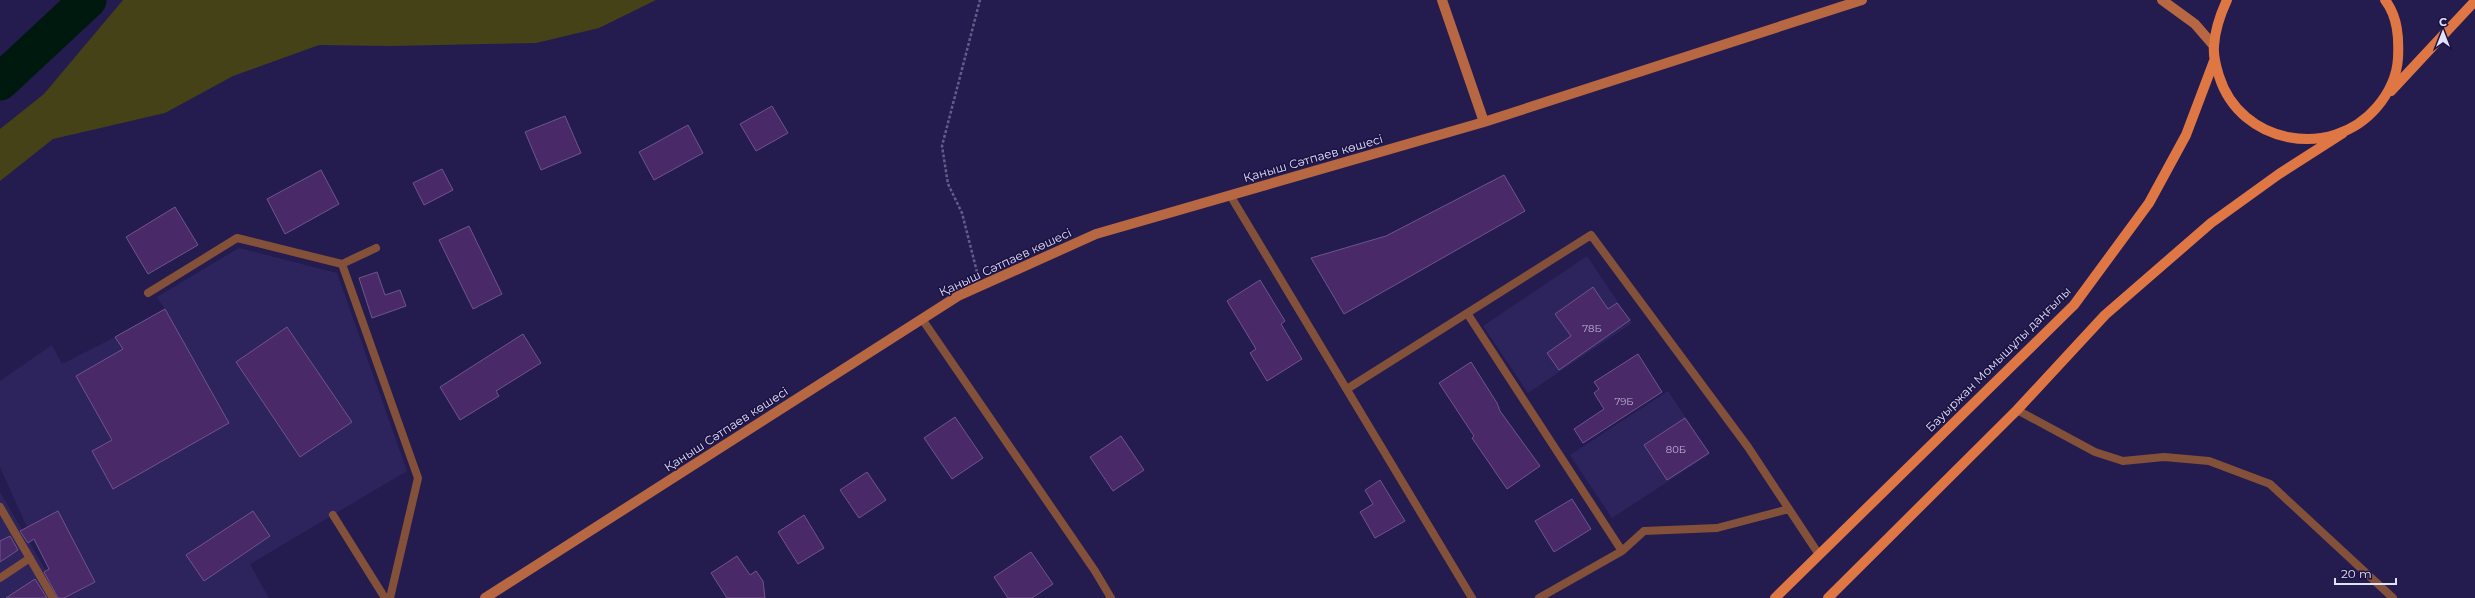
<svg xmlns="http://www.w3.org/2000/svg" width="2475" height="598" font-family="Montserrat,sans-serif">
<style>
.built{fill:#2d245d}
.green{fill:#454217}
.lines{fill:none;stroke-linecap:round;stroke-linejoin:round}
.river{stroke:#00190e;stroke-width:37}
.building{fill:#4a2969;stroke:#6e558b}
.path{stroke:#625d88;stroke-width:2.5;stroke-dasharray:3 2;stroke-linecap:butt}
.lane{stroke:#835139;stroke-width:8}
.secondary{stroke:#b76741;stroke-width:10}
.primary{stroke:#df7745;stroke-width:10}
.labels{text-anchor:middle;dominant-baseline:central;stroke-width:3;stroke-linejoin:round;paint-order:stroke}
.number-label{font-size:10px;fill:#bab3d6}
.street-label{font-size:12px;fill:#e0e1fb;stroke:#1b1243}
</style>
<rect width="100%" height="100%" fill="#241c4f"/>
<!-- built -->
<path class="built" d="M239 248 337 273 407 471 250 564 269 598H64L27 527 0 467V381L52 345 62 364 115 337 165 309 157 297Z
M1587 256 1632 323 1528 393 1483 326Z
M1668 391 1710 454 1612 518 1570 455Z
M0 492 62 598H0Z"/>
<!-- green -->
<path class="green" d="M123 0H656L599 28 536 43 390 46 319 45 233 76 165 113 53 139 0 181V129L44 94Z"/>
<g class="lines">
<!-- river -->
<path class="river" d="M0 82 88 0"/>
</g>
<!-- building -->
<path class="building" d="M772 106 788 133 756 151 740 124Z
M565 116 581 153 541 170 525 132Z
M688 125 703 153 654 180 639 152Z
M442 169 453 190 424 205 413 183Z
M321 170 339 204 285 234 267 199Z
M1504 175 1525 211 1344 314 1311 258 1386 236Z
M175 207 198 245 148 274 126 237Z
M469 226 502 294 473 309 439 240Z
M377 272 385 295 400 290 406 306 372 318 359 278Z
M1260 280 1285 321 1281 324 1302 359 1267 381 1250 353 1256 349 1227 301Z
M1593 287 1608 309 1617 303 1630 320 1559 370 1547 353 1571 336 1555 314Z
M165 309 229 423 113 489 92 451 112 440 76 376 123 349 115 337Z
M287 327 352 422 300 457 236 362Z
M523 334 541 363 496 391 499 396 460 420 440 387Z
M1638 354 1662 392 1583 443 1574 429 1604 409 1594 393 1599 389 1594 382Z
M1471 362 1497 403 1500 411 1540 466 1507 489 1472 438 1474 436 1439 383Z
M955 417 983 458 952 479 924 438Z
M1685 418 1709 453 1667 480 1644 445Z
M1121 436 1144 470 1113 491 1090 457Z
M867 472 886 500 859 518 840 490Z
M1380 480 1405 521 1375 538 1360 512 1373 504 1365 490Z
M1572 499 1591 529 1554 552 1535 521Z
M58 511 95 582 64 598H58L44 572 49 569 34 539 28 543 20 531Z
M253 511 270 536 204 581 186 555Z
M804 515 824 548 798 564 778 532Z
M10 536 18 550 0 562V541Z
M1031 552 1053 584 1032 598H1008L994 577Z
M737 556 750 575 756 571 763 581 765 598H727L711 573Z
M35 579 47 598H6Z"/>
<g class="lines">
<!-- path -->
<path class="path" d="M977 272 962 213 948 184 942 146 980 0"/>
<!-- lane -->
<path class="lane" d="M1230 195 1472 598
M342 264 376 248
M148 293 237 238 342 264 418 478 390 598
M1467 313 1622 551
M922 319 1095 571 1111 598
M1347 389 1591 235 1748 447 1818 553
M2017 410 2095 452 2123 461 2164 457 2209 461 2270 484 2393 598
M0 507 53 598
M333 515 385 598
M0 578 30 558
M1539 598 1622 551 1644 531 1717 528 1789 509"/>
<!-- secondary -->
<path class="secondary" d="M1442 0 1484 122 1862 0
M2162 0 2195 24 2214 46
M485 598 958 296 1096 234 1484 122"/>
<!-- primary -->
<path class="primary" d="M2227 0C2220 15 2215 29 2214 46 2213 57 2216 66 2219 76 2240 144 2331 161 2377 107 2388 94 2397 76 2398 58 2399 38 2398 17 2385 0
M2391 91 2475 1
M1775 598 2074 305 2149 203 2186 135 2214 61
M1828 598 2017 410 2105 315 2211 223 2279 174 2343 133"/>
</g>
<g class="labels">
<!-- number labels -->
<g class="number-label">
<text x="1592" y="328">78Б</text>
<text x="1624" y="401">79Б</text>
<text x="1676" y="449">80Б</text>
</g>
<!-- street labels -->
<g class="street-label">
<text transform="translate(1313 158) rotate(-16)">Қаныш Сәтпаев көшесі</text>
<text transform="translate(1005 262) rotate(-25)">Қаныш Сәтпаев көшесі</text>
<text transform="translate(1998 359) rotate(-45)">Бауыржан Момышұлы даңғылы</text>
<text transform="translate(726 429) rotate(-33)">Қаныш Сәтпаев көшесі</text>
</g>
</g>
<!-- north arrow -->
<g transform="translate(2443 32)" stroke="#1b1243" stroke-width="3" paint-order="stroke">
<path d="M0-3L7 15L0 10L-7 15Z" fill="#e0e1fb"/>
<text y="-6" font-size="11" font-weight="bold" text-anchor="middle" fill="#e0e1fb">С</text>
</g>
<!-- scale -->
<path d="M2335 578v6h61v-6" fill="none" stroke="#e0e1fb" stroke-width="2"/>
<text x="2341" y="578" font-size="12" fill="#e0e1fb" stroke="#1b1243" stroke-width="3" paint-order="stroke">20 m</text>
</svg>
